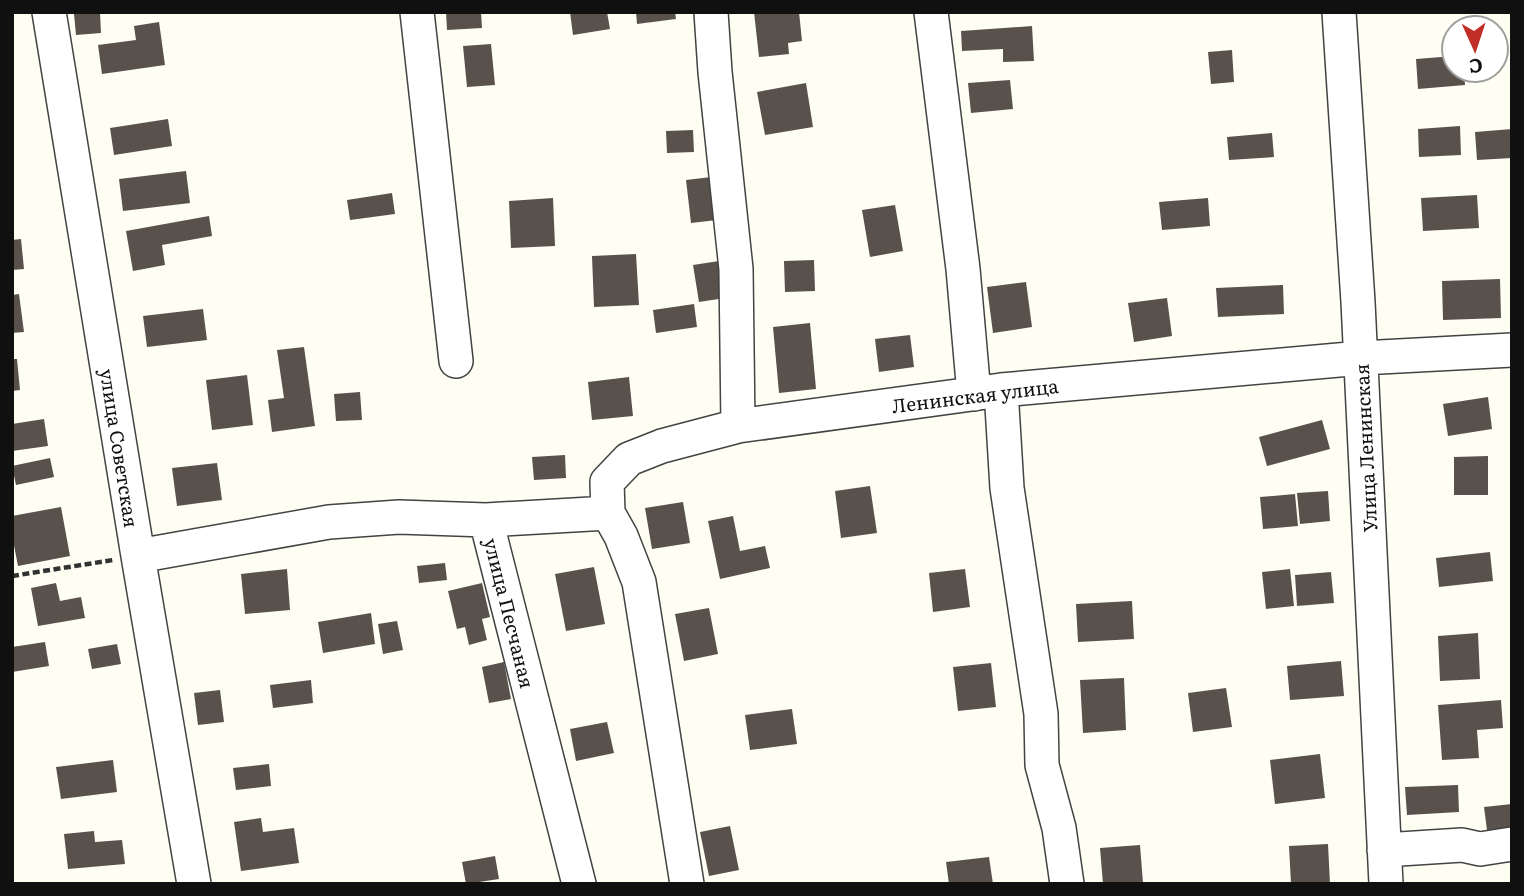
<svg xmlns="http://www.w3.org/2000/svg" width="1524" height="896" font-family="Literata,serif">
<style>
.building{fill:#59524c}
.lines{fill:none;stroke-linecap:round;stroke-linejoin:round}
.minor-casing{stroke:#434343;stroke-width:36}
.path{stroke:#323232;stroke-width:4.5;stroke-dasharray:7 3.5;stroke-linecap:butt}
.minor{stroke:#fff;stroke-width:33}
.labels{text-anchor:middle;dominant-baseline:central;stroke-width:7;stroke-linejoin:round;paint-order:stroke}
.street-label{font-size:19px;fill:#101010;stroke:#fff}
</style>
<rect width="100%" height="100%" fill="#fffef3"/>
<!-- building -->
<path class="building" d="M100 12 101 33 76 35 74 14Z
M446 12H481L482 28 447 30Z
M570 12H607L610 29 573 35Z
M636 12H675L676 19 637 24Z
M754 12H799L802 41 788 43 789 54 759 57Z
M159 22 165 65 102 74 98 45 136 40 134 26Z
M1032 26 1034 61 1003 62V49L962 51 961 31Z
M491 44 495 85 467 87 463 46Z
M1232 50 1234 82 1211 84 1208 52Z
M1454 56V70H1464L1465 85 1418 89 1416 59Z
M1010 80 1013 109 971 113 968 83Z
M806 83 813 127 765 135 757 92Z
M168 119 172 146 114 155 110 128Z
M1460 126 1461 155 1419 157 1418 129Z
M1512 129V158L1477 160 1475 132Z
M693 130 694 152 667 153 666 131Z
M1272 133 1274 157 1229 160 1227 137Z
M186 171 190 203 123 211 119 179Z
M711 177 717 220 691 223 686 180Z
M392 193 395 214 350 220 347 200Z
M1477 195 1479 228 1423 231 1421 198Z
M553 198 555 246 511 248 509 201Z
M1208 198 1210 226 1162 230 1159 202Z
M895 205 903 251 870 257 862 210Z
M209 216 212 236 162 245 165 265 133 271 126 231Z
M21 239 24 269 12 270V240Z
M636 254 639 305 594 307 592 256Z
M814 260 815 291 785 292 784 261Z
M719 261 725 298 699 302 693 265Z
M1500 279 1501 318 1443 320 1442 281Z
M1026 282 1032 327 993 333 987 287Z
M1283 285 1284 314 1218 317 1216 288Z
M19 294 24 332 12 333V295Z
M1167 298 1172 336 1134 342 1128 303Z
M694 304 697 327 656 333 653 310Z
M203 309 207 340 147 347 143 316Z
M810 323 816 389 779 393 773 327Z
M910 335 914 367 879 372 875 339Z
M304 347 315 426 272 432 268 400 284 398 277 350Z
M12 359H17L20 390 12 391Z
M247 375 253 425 212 430 206 380Z
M629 377 633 416 592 420 588 382Z
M360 392 362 420 336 421 334 394Z
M1488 397 1492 429 1448 436 1443 404Z
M44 419 48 446 12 451V424Z
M1322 420 1330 449 1267 466 1259 437Z
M565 455 566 478 534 480 532 457Z
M1488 456V495H1454V457Z
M50 458 54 477 16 485 12 466Z
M217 463 222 500 177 506 172 468Z
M870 486 877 533 841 538 835 491Z
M1328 491 1330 521 1300 524 1297 493Z
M1295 494 1298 526 1263 529 1260 497Z
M683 502 690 543 652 549 645 508Z
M61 507 70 556 18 566 12 535V516Z
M733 516 740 551 765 546 770 568 720 579 708 521Z
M1490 552 1493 581 1439 587 1436 558Z
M445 563 447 580 419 583 417 566Z
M594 567 605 624 566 631 555 574Z
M287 569 290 610 245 614 241 574Z
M965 569 970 607 933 612 929 573Z
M1290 569 1294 606 1266 609 1262 572Z
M1331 572 1334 603 1297 606 1295 575Z
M56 583 60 601 81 597 85 618 38 626 31 588Z
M482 583 490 617 482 619 487 640 469 645 465 627 457 629 448 591Z
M1132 601 1134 639 1078 642 1076 604Z
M709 608 718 654 684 661 675 614Z
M371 613 375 644 323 653 318 622Z
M397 621 403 650 383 654 378 624Z
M1478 633 1480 679 1440 681 1438 636Z
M45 642 49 666 12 672V647Z
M117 644 121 664 92 669 88 649Z
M1341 661 1344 696 1290 700 1287 666Z
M504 662 511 699 489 703 482 667Z
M991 663 996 707 958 711 953 667Z
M1124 678 1126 730 1083 733 1080 680Z
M311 680 313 703 273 708 270 685Z
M1226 688 1232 727 1193 732 1188 693Z
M220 690 224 722 198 725 194 693Z
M1501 700 1503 728 1477 730 1479 758 1442 760 1438 705Z
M792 709 797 744 750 750 745 715Z
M607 722 614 753 576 761 570 729Z
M1320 754 1325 798 1275 804 1270 760Z
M113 760 117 792 61 799 56 767Z
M269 764 271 786 236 790 233 768Z
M1458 785 1459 812 1407 815 1405 787Z
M1512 804V835L1488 838 1484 807Z
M261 818 263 832 294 828 299 863 241 871 234 822Z
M730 826 739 870 709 876 700 832Z
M94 831 95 842 122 840 125 864 68 869 64 834Z
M1328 844 1330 884H1291L1289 846Z
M1140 845 1143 883 1103 884 1100 848Z
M495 856 499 879 466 884 462 862Z
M989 857 993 884H949L946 862Z"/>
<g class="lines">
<!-- minor casing -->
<g class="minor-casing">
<path id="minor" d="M49 12 138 556 194 884
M417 12 456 361
M711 12 715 72 736 269 738 426
M931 12 963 269 974 394
M1339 12 1358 302 1386 884
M1001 390 1007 488 1041 714 1042 765 1059 828 1067 884
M608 513 621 536 639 582 687 884
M486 520 608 513 607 482 629 459 662 446 738 426 1001 390 1361 358 1512 350
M138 556 329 522 399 517 486 520 579 884
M1384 850 1462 845 1480 849 1512 844"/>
</g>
<!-- path -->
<path class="path" d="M12 576 113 560"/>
<!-- minor -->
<use href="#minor" class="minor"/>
</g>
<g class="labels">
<!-- street labels -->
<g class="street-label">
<text transform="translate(975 395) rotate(-7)">Ленинская улица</text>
<text transform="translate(120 448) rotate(81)">улица Советская</text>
<text transform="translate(1365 448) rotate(-93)">Улица Ленинская</text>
<text transform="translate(510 613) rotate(76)">улица Песчаная</text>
</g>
</g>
<!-- border -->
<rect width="1524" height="896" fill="none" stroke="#101010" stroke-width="28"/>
<!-- north arrow -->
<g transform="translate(1475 49) rotate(177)"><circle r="33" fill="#ffffff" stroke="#9f9f9f" stroke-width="2"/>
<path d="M0-5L12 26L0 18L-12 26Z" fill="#c12e27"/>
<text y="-10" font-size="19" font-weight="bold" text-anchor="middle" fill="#101010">С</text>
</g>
</svg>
